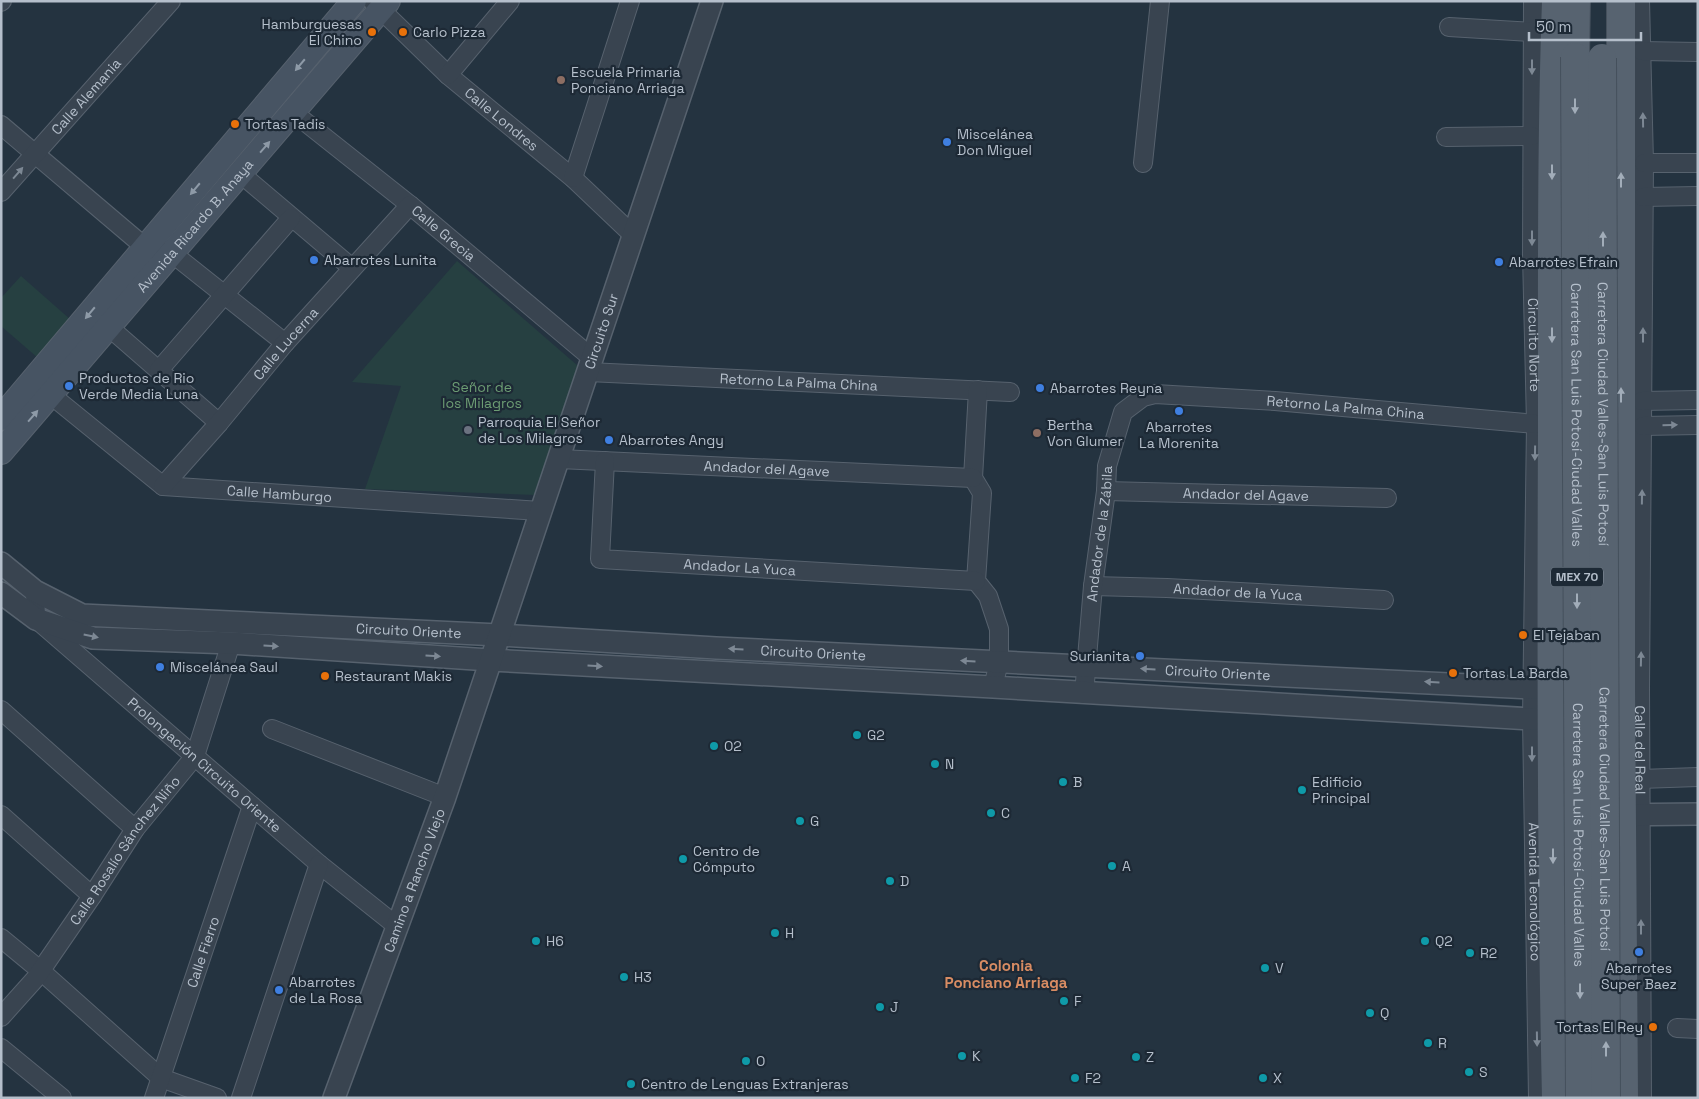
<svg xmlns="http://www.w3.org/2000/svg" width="1699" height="1099" font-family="'Space Grotesk',sans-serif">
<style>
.green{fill:#264041}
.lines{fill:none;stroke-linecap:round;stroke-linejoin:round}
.minor-casing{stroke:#57626e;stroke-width:20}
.tertiary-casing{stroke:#57626e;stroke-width:24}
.secondary-casing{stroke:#57626e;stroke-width:26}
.primary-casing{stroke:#45505c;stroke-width:30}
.minor{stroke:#394450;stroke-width:18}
.tertiary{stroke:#394450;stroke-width:21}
.secondary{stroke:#475463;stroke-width:24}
.primary{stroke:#576370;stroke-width:28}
.primary-bridge-casing{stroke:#45505c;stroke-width:30;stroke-linecap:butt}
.primary-bridge{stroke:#576370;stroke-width:28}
.oneway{fill:#8e9aa7}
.oneway2{fill:#7d8894}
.oneway3{fill:#a2adb9}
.food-dot{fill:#e8710a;stroke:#1d2935;stroke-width:2}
.education-dot{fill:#8d6e63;stroke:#1d2935;stroke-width:2}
.shop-dot{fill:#3f7fe0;stroke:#1d2935;stroke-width:2}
.worship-dot{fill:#6b7280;stroke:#1d2935;stroke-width:2}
.culture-dot{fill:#0f9aa8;stroke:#1d2935;stroke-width:2}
.labels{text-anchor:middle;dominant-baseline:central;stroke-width:4.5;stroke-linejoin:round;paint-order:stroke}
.shield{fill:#1d2935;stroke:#87929e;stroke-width:1}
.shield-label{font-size:12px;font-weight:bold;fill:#b5bfcb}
.poi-label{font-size:14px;fill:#b5bfcb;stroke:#1d2935;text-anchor:start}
.street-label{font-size:14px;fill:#b5bfcb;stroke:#1d2935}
.park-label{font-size:14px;fill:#6c9c73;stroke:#1d2935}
.neighbourhood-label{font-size:15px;font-weight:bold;fill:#d88c63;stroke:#1d2935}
</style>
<rect width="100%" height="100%" fill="#243340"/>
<!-- green -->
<path class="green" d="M457 261 578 366 536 495 365 489 401 386 352 382Z
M21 276 71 320 38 358 1 326V298Z"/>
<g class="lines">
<!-- minor casing -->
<g class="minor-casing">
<g id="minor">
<path id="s1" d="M1533 1 1532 255 1536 424 1532 719 1538 1098"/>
<path id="s2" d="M1640 1 1644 163 1640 689 1642 1098"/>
<path d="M1 2 2 1"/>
<path id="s3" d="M373 2 448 75 573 178 633 235"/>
<path d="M1449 27 1532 32"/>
<path d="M1642 51 1698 52"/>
<path d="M448 75 510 1"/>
<path id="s4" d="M294 113 410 205 592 358"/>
<path d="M1 125 146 248 173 254 285 343"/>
<path d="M1446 137 1532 136"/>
<path d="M1143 163 1160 1"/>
<path d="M1644 163H1698"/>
<path d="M241 174 352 268"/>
<path d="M573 178 630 1"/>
<path id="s5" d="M1 192 171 1"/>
<path d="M1643 197 1698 196"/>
<path d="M110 328 219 423"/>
<path d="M159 370 291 218"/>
<path id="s6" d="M588 372 1010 392"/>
<path d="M978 390 973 478 982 493 976 581 988 596 999 629V662L993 687"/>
<path id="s7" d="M51 395 163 486 540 511"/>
<path d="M1642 401 1698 400"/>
<path d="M1643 426 1698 425"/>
<path id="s8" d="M559 459 973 478"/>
<path id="s9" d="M605 461 600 559 976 581"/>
<path id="s10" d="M163 486 219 423 285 343 410 205"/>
<path id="s11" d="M1106 491 1387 498"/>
<path id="s12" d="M1093 586 1167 588 1384 600"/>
<path id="s13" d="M35 591 36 619 319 864 398 927"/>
<path id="s14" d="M1084 694 1093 586 1106 491 1107 466 1123 412 1143 397 1155 394 1275 401 1536 424"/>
<path d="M1 710 135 829"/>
<path d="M272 729 445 797"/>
<path d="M1640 779 1698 777"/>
<path d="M1 815 92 896"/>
<path d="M1 938 41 971 161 1078 217 1098"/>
<path id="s15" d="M1 1017 35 979 92 896 135 829 195 756 231 643"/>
<path d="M1677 1028 1698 1029"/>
<path d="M1 1048 62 1098"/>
<path id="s16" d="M154 1098 252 806"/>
<path d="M241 1098 319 864"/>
</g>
</g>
<!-- tertiary casing -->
<g class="tertiary-casing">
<g id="tertiary">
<path id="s17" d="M1 563 35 591 82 615 499 635 716 648 1532 688H1566"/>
<path d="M1 593 36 619 93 638 231 643 490 660 993 687 1532 719H1567"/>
<path d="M1608 815 1698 814"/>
<path id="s18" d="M334 1098 445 797 712 1"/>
</g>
</g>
<!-- secondary casing -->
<g class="secondary-casing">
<g id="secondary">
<path d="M1 418 354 1"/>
<path id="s19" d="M1 452 388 1"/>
</g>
</g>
<!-- primary casing -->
<g class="primary-casing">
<path id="primary" d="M1556 1C1551 144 1552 288 1552 431 1551 653 1551 876 1556 1098
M1621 1V689L1624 1098
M1575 57 1576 1"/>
</g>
<!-- minor -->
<use href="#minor" class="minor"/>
<!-- tertiary -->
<use href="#tertiary" class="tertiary"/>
<!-- secondary -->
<use href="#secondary" class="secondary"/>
<!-- primary -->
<use href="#primary" class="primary"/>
<!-- primary-bridge casing -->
<g class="primary-bridge-casing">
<g id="primary-bridge">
<path id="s20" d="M1575 57 1580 1098"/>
<path id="s21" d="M1602 58 1606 1098"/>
</g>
</g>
<!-- primary-bridge -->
<use href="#primary-bridge" class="primary-bridge"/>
</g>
<!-- one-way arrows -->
<defs><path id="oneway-solid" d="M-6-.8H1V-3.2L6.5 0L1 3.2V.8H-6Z" transform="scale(1.25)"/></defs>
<g class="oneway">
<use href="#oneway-solid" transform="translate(300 65) rotate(130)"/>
<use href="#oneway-solid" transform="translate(265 147) rotate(-49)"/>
<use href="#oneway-solid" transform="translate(195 189) rotate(130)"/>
<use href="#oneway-solid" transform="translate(90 313) rotate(130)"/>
<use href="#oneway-solid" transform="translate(33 416) rotate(-49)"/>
</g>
<g class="oneway2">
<use href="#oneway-solid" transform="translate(1532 67) rotate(90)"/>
<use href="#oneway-solid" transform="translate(1643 120) rotate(-91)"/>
<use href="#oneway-solid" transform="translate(18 173) rotate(-49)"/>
<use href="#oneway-solid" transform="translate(1532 238) rotate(90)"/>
<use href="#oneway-solid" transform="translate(1643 335) rotate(-90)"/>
<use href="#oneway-solid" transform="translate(1670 425) rotate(-1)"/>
<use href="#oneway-solid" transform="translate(1535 453) rotate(91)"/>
<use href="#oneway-solid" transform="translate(1642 497) rotate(-89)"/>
<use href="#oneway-solid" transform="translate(91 636) rotate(12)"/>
<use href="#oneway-solid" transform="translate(271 646) rotate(4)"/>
<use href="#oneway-solid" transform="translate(736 649) rotate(-177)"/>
<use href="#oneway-solid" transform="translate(433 656) rotate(4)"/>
<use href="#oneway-solid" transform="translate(1641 659) rotate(-89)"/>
<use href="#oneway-solid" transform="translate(968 661) rotate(-177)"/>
<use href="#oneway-solid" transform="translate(595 666) rotate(3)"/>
<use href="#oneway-solid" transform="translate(1148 669) rotate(-177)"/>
<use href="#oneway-solid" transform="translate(1432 682) rotate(-177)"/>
<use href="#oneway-solid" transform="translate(1532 754) rotate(90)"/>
<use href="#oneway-solid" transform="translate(1641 927) rotate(-90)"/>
<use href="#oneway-solid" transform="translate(1537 1039) rotate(89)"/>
</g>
<g class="oneway3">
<use href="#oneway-solid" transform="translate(1575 106) rotate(90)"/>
<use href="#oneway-solid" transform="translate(1552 172) rotate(90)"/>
<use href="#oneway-solid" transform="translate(1621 180) rotate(-90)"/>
<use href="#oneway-solid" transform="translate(1603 239) rotate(-90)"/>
<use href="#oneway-solid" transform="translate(1552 335) rotate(90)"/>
<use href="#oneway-solid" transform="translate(1621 395) rotate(-90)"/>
<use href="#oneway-solid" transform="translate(1577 601) rotate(90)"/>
<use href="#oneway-solid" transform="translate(1553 856) rotate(90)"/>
<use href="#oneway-solid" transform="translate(1580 991) rotate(90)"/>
<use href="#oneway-solid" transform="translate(1606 1049) rotate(-90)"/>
</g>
<!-- markers -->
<g class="food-dot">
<circle cx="372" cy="32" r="5"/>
<circle cx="403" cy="32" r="5"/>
<circle cx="235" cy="124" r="5"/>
<circle cx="1523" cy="635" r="5"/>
<circle cx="1453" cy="673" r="5"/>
<circle cx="325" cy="676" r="5"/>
<circle cx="1653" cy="1027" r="5"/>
</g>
<g class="education-dot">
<circle cx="561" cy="80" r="5"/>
<circle cx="1037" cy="433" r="5"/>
</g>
<g class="shop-dot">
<circle cx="947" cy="142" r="5"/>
<circle cx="314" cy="260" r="5"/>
<circle cx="1499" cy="262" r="5"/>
<circle cx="69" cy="386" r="5"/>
<circle cx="1040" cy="388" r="5"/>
<circle cx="1179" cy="411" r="5"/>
<circle cx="609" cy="440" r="5"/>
<circle cx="1140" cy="656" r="5"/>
<circle cx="160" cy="667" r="5"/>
<circle cx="1639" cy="952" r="5"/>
<circle cx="279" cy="990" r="5"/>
</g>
<circle class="worship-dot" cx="468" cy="430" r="5"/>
<g class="culture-dot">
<circle cx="857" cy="735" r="5"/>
<circle cx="714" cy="746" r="5"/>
<circle cx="935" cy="764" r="5"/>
<circle cx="1063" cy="782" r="5"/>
<circle cx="1302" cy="790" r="5"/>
<circle cx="991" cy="813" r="5"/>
<circle cx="800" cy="821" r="5"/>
<circle cx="683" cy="859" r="5"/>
<circle cx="1112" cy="866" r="5"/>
<circle cx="890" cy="881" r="5"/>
<circle cx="775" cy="933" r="5"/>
<circle cx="536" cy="941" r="5"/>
<circle cx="1425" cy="941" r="5"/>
<circle cx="1470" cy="953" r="5"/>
<circle cx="1265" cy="968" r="5"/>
<circle cx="624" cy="977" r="5"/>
<circle cx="1064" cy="1001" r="5"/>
<circle cx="880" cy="1007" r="5"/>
<circle cx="1370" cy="1013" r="5"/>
<circle cx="1428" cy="1043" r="5"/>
<circle cx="962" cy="1056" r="5"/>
<circle cx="1136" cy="1057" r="5"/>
<circle cx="746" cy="1061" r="5"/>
<circle cx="1469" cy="1072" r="5"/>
<circle cx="1075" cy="1078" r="5"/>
<circle cx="1263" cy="1078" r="5"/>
<circle cx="631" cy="1084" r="5"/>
</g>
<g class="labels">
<!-- shield labels -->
<rect class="shield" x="1551" y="567.5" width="52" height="19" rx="4"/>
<g class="shield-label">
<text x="1577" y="577">MEX 70</text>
</g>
<!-- poi labels -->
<g class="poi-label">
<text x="362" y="24" text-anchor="end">Hamburguesas<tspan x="362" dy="16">El Chino</tspan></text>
<text x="413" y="32">Carlo Pizza</text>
<text x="571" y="72">Escuela Primaria<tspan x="571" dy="16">Ponciano Arriaga</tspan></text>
<text x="245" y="124">Tortas Tadis</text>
<text x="957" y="134">Miscelánea<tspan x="957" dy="16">Don Miguel</tspan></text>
<text x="324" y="260">Abarrotes Lunita</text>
<text x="1509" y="262">Abarrotes Efrain</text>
<text x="79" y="378">Productos de Rio<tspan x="79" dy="16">Verde Media Luna</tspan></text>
<text x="1050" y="388">Abarrotes Reyna</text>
<text x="478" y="422">Parroquia El Señor<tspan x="478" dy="16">de Los Milagros</tspan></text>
<text x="1047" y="425">Bertha<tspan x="1047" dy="16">Von Glumer</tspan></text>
<text x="1179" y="427" text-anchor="middle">Abarrotes<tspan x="1179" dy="16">La Morenita</tspan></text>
<text x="619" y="440">Abarrotes Angy</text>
<text x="1533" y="635">El Tejaban</text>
<text x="1130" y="656" text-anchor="end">Surianita</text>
<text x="170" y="667">Miscelánea Saul</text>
<text x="1463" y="673">Tortas La Barda</text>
<text x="335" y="676">Restaurant Makis</text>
<text x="867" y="735">G2</text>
<text x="724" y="746">O2</text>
<text x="945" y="764">N</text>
<text x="1073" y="782">B</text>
<text x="1312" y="782">Edificio<tspan x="1312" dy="16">Principal</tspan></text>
<text x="1001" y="813">C</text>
<text x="810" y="821">G</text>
<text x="693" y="851">Centro de<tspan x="693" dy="16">Cómputo</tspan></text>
<text x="1122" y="866">A</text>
<text x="900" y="881">D</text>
<text x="785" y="933">H</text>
<text x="546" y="941">H6</text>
<text x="1435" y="941">Q2</text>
<text x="1480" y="953">R2</text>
<text x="1275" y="968">V</text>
<text x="1639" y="968" text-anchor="middle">Abarrotes<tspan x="1639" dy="16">Super Baez</tspan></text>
<text x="634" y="977">H3</text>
<text x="289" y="982">Abarrotes<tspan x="289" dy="16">de La Rosa</tspan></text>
<text x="1074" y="1001">F</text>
<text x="890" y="1007">J</text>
<text x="1380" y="1013">Q</text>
<text x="1643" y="1027" text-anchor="end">Tortas El Rey</text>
<text x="1438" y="1043">R</text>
<text x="972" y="1056">K</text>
<text x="1146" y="1057">Z</text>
<text x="756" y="1061">O</text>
<text x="1479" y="1072">S</text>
<text x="1085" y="1078">F2</text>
<text x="1273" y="1078">X</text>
<text x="641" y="1084">Centro de Lenguas Extranjeras</text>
</g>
<!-- street labels -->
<g class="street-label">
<text stroke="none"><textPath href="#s5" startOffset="128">Calle Alemania</textPath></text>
<text stroke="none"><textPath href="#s3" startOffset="174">Calle Londres</textPath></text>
<text stroke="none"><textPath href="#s19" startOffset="298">Avenida Ricardo B. Anaya</textPath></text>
<text stroke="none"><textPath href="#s4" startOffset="192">Calle Grecia</textPath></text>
<text stroke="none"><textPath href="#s18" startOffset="812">Circuito Sur</textPath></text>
<text stroke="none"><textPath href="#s1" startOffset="344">Circuito Norte</textPath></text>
<text stroke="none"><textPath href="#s10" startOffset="188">Calle Lucerna</textPath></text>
<text stroke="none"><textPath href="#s6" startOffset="211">Retorno La Palma China</textPath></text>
<text stroke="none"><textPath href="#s14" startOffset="514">Retorno La Palma China</textPath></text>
<text stroke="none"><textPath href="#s20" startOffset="358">Carretera San Luis Potosí-Ciudad Valles</textPath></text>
<text stroke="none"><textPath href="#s21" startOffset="356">Carretera Ciudad Valles-San Luis Potosí</textPath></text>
<text stroke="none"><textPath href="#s8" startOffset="208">Andador del Agave</textPath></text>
<text stroke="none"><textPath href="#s7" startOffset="261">Calle Hamburgo</textPath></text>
<text stroke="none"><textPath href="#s11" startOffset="140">Andador del Agave</textPath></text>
<text stroke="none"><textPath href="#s14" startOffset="161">Andador de la Zábila</textPath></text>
<text stroke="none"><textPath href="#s9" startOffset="238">Andador La Yuca</textPath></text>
<text stroke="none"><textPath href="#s12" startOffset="145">Andador de la Yuca</textPath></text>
<text stroke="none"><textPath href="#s17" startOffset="424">Circuito Oriente</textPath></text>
<text stroke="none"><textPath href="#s17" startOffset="829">Circuito Oriente</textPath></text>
<text stroke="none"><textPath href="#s17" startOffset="1234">Circuito Oriente</textPath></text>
<text stroke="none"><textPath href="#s2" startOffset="749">Calle del Real</textPath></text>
<text stroke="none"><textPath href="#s13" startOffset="251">Prolongación Circuito Oriente</textPath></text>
<text stroke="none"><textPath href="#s21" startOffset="761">Carretera Ciudad Valles-San Luis Potosí</textPath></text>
<text stroke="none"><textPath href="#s20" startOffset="778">Carretera San Luis Potosí-Ciudad Valles</textPath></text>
<text stroke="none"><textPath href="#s15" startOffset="208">Calle Rosalío Sánchez Niño</textPath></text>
<text stroke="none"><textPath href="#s18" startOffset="232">Camino a Rancho Viejo</textPath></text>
<text stroke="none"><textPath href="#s1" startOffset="891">Avenida Tecnológico</textPath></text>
<text stroke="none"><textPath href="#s16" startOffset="154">Calle Fierro</textPath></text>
</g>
<!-- park labels -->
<g class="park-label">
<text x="482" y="387">Señor de<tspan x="482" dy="16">los Milagros</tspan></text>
</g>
<!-- neighbourhood labels -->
<g class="neighbourhood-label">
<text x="1006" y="965">Colonia<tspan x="1006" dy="17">Ponciano Arriaga</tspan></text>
</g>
</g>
<!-- border -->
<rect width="1699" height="1099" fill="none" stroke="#b5bfcb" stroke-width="5"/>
<!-- scale -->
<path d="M1529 32v8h112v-8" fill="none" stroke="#b5bfcb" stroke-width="2.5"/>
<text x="1536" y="32" font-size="15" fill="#b5bfcb" stroke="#1d2935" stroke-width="4" paint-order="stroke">50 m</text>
</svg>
